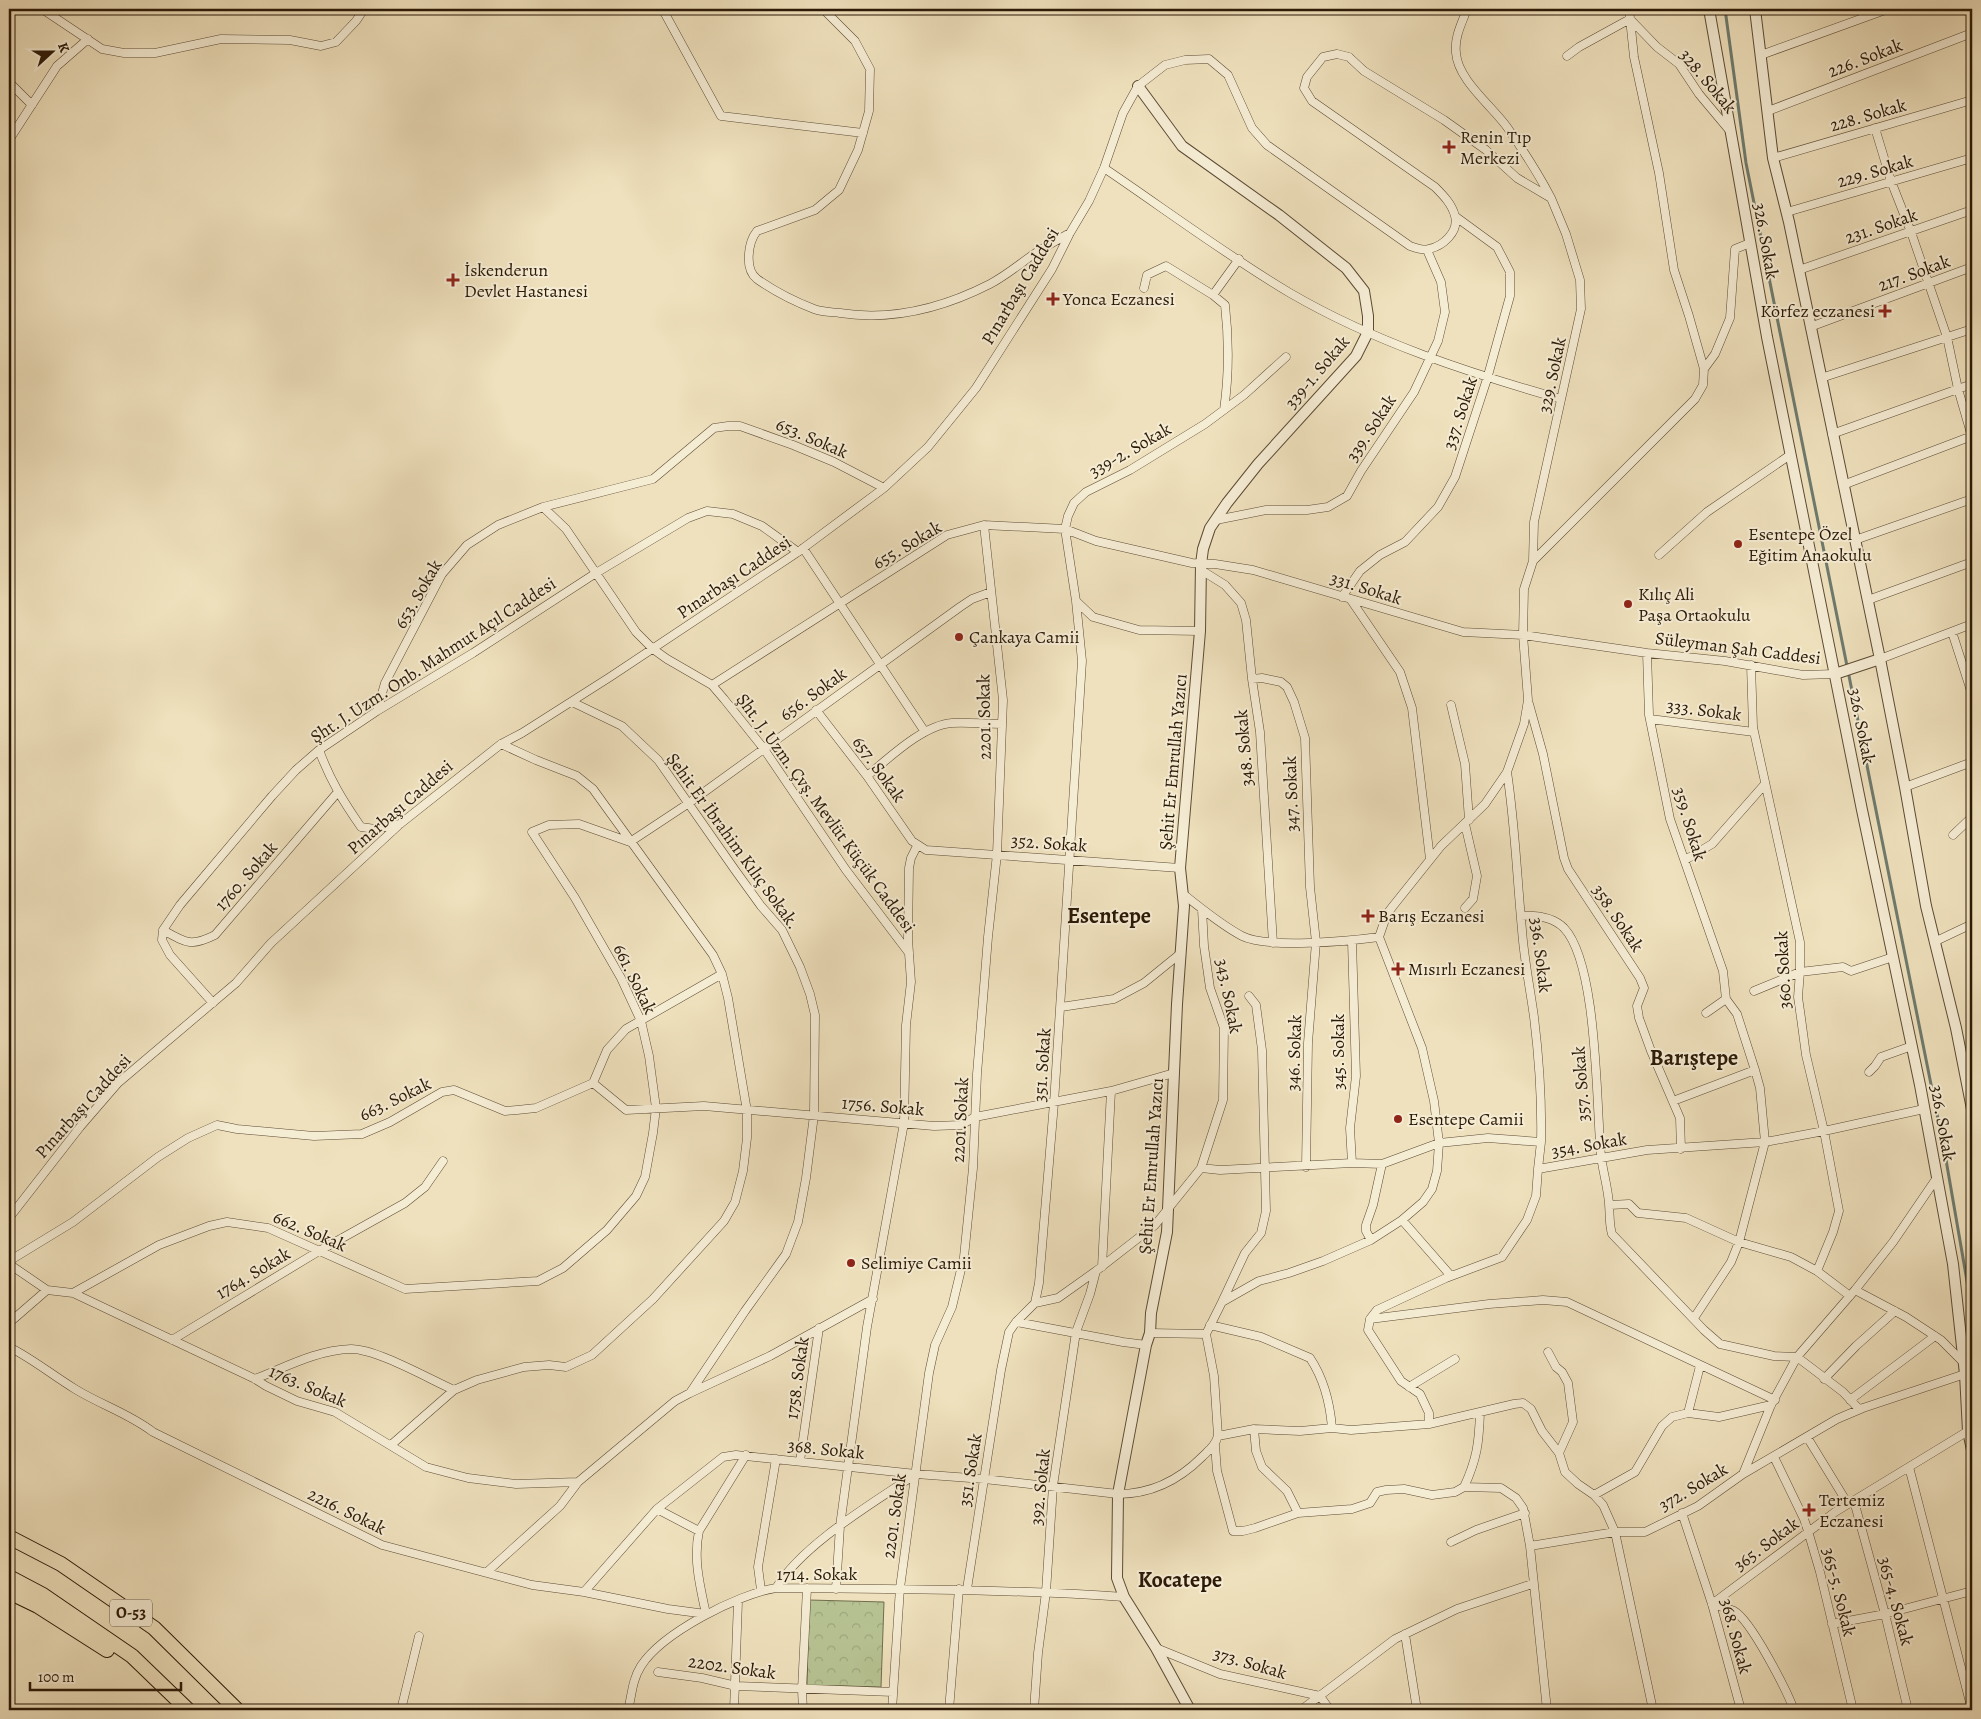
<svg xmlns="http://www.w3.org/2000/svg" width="1981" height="1719" font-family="Alegreya,serif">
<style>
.park{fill:url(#park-crowns);stroke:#716e4d}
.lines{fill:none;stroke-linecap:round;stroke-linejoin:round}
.stream{stroke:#6e7b6f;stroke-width:3}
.minor-casing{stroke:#5c4b34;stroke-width:9}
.tertiary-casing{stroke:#5c4b34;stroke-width:12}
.motorway-casing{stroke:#2b1907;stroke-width:16}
.minor{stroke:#f5ecd4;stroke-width:8}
.tertiary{stroke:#f5ecd4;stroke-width:10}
.motorway{stroke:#efe1bd;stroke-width:14}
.poi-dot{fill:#8f2418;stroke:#f5ecd4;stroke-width:2}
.labels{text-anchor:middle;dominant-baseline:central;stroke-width:4;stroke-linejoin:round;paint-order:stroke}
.shield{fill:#f5ecd4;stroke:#685844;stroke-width:1}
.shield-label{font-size:16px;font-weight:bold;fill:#2b1907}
.street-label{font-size:18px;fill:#2b1907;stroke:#f5ecd4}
.poi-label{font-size:18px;fill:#2b1907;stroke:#f5ecd4;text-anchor:start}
.district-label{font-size:22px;font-weight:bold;fill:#2b1907;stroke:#f5ecd4}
</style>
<defs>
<pattern id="park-crowns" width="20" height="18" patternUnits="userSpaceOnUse" patternTransform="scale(1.25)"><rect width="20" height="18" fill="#b7c393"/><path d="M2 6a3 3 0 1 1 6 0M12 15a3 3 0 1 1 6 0" fill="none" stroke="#9ea77d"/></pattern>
</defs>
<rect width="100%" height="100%" fill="#efe1bd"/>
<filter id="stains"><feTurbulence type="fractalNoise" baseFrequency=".004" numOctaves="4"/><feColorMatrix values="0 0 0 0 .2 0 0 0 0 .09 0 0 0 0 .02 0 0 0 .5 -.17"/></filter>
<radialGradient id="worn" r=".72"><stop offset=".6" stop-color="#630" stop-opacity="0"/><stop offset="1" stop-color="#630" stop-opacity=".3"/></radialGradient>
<!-- park -->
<path class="park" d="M809 1600 884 1602 881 1687 807 1685Z"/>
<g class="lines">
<!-- stream -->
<path class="stream" d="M1725 9 1746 163 1945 1154 1972 1310"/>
<!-- minor casing -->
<g class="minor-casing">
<path id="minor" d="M42 9 102 49 124 53H155L221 39 290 40 321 46 336 42 356 21 364 9
M628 9 652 10 699 9
M823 9 855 41 870 69 869 111 858 150 839 190 815 210 757 231C748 242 744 269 757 279 774 291 793 301 814 309 822 312 831 312 840 313 892 321 943 308 990 284 1007 275 1022 262 1037 252 1048 245 1059 239 1070 233
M663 10 721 116 863 133
M1761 55 1888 9
M1567 56 1579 47 1630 19 1657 47 1679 64 1699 94 1730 131
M9 82 32 105
M1768 111 1972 33
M1875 128 1891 181 1911 232 1947 337 1958 389 1972 437
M9 140 57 66 88 39
M1773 158 1972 100
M1104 168C1166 210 1226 255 1290 293 1374 342 1469 373 1561 399
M1787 212 1972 158
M1799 270 1972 210
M1144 288 1147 275 1166 266 1213 295 1225 305C1229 340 1229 375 1224 410
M1213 295 1239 259
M1810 327 1972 267
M1704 369 1715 354 1730 318 1735 249 1750 243
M1821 378 1972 329
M1832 434 1972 384
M1843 485 1972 436
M884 488 834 462 793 445 740 426H728L714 428 653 479 543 507 566 529 636 632 653 649 667 659 712 685 724 699 764 749 846 870 909 953
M1216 520 1266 510H1307L1328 507 1347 496 1361 471 1414 392 1438 341 1445 312 1441 282 1427 250
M1855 540 1972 499
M803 548 925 732
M1659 555 1707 512 1790 455
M1533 561 1534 522 1581 309 1580 280 1566 234 1551 198
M1201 570 1225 585 1241 603 1246 620 1252 679 1260 732 1273 943
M1342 597 1360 571 1380 555 1405 542 1438 507 1455 477 1487 379 1510 296V272L1497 247 1456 217
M1351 600 1400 672 1412 708 1430 859
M1868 600 1972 562
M1076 601 1093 617 1139 630 1200 631
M1952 632 1972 694
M1647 653 1649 715 1670 819 1723 971 1726 999
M1880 659 1972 624
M1751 665 1753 727 1800 942V972L1798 997 1801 1018 1806 1055 1824 1131 1839 1211 1833 1232 1817 1271
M1252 679 1262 678 1281 682 1287 687 1294 702 1305 738 1310 887 1316 942 1308 1043 1306 1167
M712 685 947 535 984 525 1065 529 1096 541 1192 563 1215 564 1253 570 1463 632 1523 635 1647 653 1725 661 1803 675 1835 674
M1529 704 1543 754 1564 858 1568 869 1640 978 1644 988 1637 1006 1639 1018 1651 1051 1680 1118 1681 1149
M1451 705 1465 764 1469 820
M816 710 867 776 912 841 926 850 1180 868
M377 711 385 683 442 574 467 545 498 525 543 507
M1650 719 1754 732
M319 750C330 780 343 801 361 827L375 829 400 824
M1507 772C1515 824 1517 878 1522 930 1524 959 1530 988 1534 1017 1539 1058 1542 1100 1541 1142
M867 776C889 758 923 725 952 723 968 722 985 724 1002 724
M1905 787 1972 762
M1465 824 1477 876 1473 899 1465 908
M1953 835 1972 817
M1685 860 1712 844 1765 784
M1183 894C1201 908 1221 925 1242 936 1268 949 1349 941 1379 937
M1521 916C1536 915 1553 917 1564 928 1598 964 1596 1104 1601 1156 1603 1172 1608 1188 1609 1204 1610 1215 1609 1224 1612 1234L1704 1330 1720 1344 1774 1356 1797 1357 1843 1392 1859 1409
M163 930C186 943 191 947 215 935L337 793
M1352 941 1356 1076 1350 1128 1352 1163
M1934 942 1972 924
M1754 991 1800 972 1843 967 1851 971 1893 957
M213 1003 170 955 162 940 163 930 180 905 272 796 296 770 319 750 377 711 473 653 596 573 688 518 707 511 733 514 762 526 798 552
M1061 1007 1114 999 1144 983 1181 953
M1706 1013 1726 999
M1869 1072 1875 1066 1881 1057 1912 1046
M593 1083 626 1110 704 1106 934 1126 961 1125 975 1117 1111 1091 1174 1073
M1673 1101 1755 1070
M1201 1168 1220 1170 1352 1163 1382 1164 1439 1143 1488 1138 1541 1142 1538 1169 1647 1150 1765 1142 1824 1131 1924 1109
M1610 1205 1629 1204 1638 1213 1686 1218 1739 1242 1791 1257 1817 1271 1850 1296
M9 1218 80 1127 118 1083 236 983 271 943 400 824 501 744 522 733 610 677 798 552 884 488 928 447 976 388 1052 269 1070 233 1089 201 1104 168 1123 113 1138 86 1165 65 1185 60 1209 59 1228 75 1252 128 1267 145 1410 246C1416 248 1424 251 1429 249 1443 246 1459 232 1455 216 1452 204 1443 195 1435 187L1312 101 1304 88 1307 77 1323 57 1337 54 1349 57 1364 71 1444 120 1486 150 1517 178 1551 198C1538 173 1523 150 1507 127 1491 105 1458 80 1456 53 1454 37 1462 23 1467 9
M1402 1220 1451 1276
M1371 1240 1366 1231V1225L1373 1205 1382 1164
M9 1261 73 1222 158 1157 188 1138 217 1125 237 1129 314 1136 362 1134 390 1122 442 1092 454 1090 505 1111 517 1110 536 1108 593 1083 607 1050 626 1029 722 974
M9 1264 47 1290 73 1293 255 1379 266 1386 297 1401 335 1412 426 1467 468 1478 516 1484 578 1482
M1102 1267 1111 1091
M1855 1290 1906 1317 1941 1340 1963 1362
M73 1293 159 1245 209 1226 227 1222 268 1228 405 1289 538 1281 563 1268 607 1230 636 1196 645 1177 653 1133 656 1108 649 1056 641 1021 621 978 575 898 532 832 549 825 579 824 630 842 689 803 960 607 972 599 991 592
M1222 1302 1245 1253 1261 1233 1266 1211 1262 1050 1256 1005 1249 996
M1035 1303 1058 1298 1096 1271 1155 1225 1201 1168 1223 1100 1224 1028 1210 988 1204 946 1202 909
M1694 1318 1731 1262 1739 1242 1765 1142 1760 1088 1755 1070 1737 1014 1726 999
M1370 1319 1489 1304 1543 1300 1567 1302 1775 1400
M1016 1322 1123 1342 1146 1345
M9 1323 47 1290
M1210 1325 1261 1337 1310 1358C1324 1379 1330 1403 1332 1428
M1150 1333 1206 1334
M172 1340 319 1251 405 1203 425 1187 443 1161
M9 1347C33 1359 52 1375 75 1389 101 1405 128 1413 153 1432L382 1545 532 1585 584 1592 668 1609 706 1614C700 1586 693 1559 699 1531L746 1455
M1548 1352 1556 1367 1562 1372 1568 1383 1573 1422 1559 1453
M255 1379C286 1367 317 1350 351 1349 377 1349 429 1379 454 1390
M1824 1379 1856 1346 1895 1311
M1409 1387 1455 1359
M690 1393 770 1356 873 1299
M1850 1400 1935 1336
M1688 1413 1700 1366
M1429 1424V1413L1420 1394 1401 1381 1368 1330 1370 1319 1377 1310 1446 1278 1502 1257 1527 1220 1536 1196 1538 1169
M1254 1429 1256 1451 1262 1467 1287 1491 1298 1513
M1218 1436 1254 1429 1300 1431 1332 1428 1351 1430 1429 1424 1514 1404 1523 1403 1531 1409 1542 1431 1559 1453 1565 1472 1578 1484 1594 1495 1603 1505 1615 1532 1653 1710
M1807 1437 1848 1504
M391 1445 454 1390 477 1380 524 1367 549 1365 566 1367 592 1355 653 1299 724 1221 735 1202 743 1171 747 1138V1111L728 998 722 974 713 955 593 789 577 776 536 760 501 744
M1215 1445 1217 1471 1233 1531H1243L1255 1528 1298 1513 1352 1509 1370 1503 1377 1492 1386 1490 1404 1489 1432 1495 1455 1492 1464 1487 1501 1488 1516 1498 1523 1508 1530 1546
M1774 1457 1804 1519 1808 1531 1820 1572 1853 1710
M800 1461 819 1328
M1909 1467 1972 1710
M1743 1474 1837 1419 1863 1408 1965 1374
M1464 1487C1477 1459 1479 1443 1480 1412
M1594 1495 1635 1472 1662 1426 1672 1417 1688 1413 1719 1417 1771 1405
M1854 1501 1885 1614 1908 1710
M657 1509 699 1531
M1682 1513 1712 1604 1741 1710
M1451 1542 1476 1530 1525 1513
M487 1572 560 1506 578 1482 675 1401 690 1393 745 1311 786 1254 798 1222 806 1178 814 1115 815 1015 810 994 800 967 782 930 761 906 735 870 658 760 622 726 572 702
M776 1588C803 1544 873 1503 916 1474
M836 1589 840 1526 867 1327 904 1123 906 1025 911 982 908 939 909 868 911 858 917 846
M967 1589 1001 1370 1009 1332 1016 1322 1035 1303 1039 1283 1054 1103 1082 661 1076 601 1065 529 1068 516 1074 503 1086 492 1130 470 1205 424 1244 395 1286 357
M761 1590 758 1567 776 1459
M584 1592 657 1509 723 1457 736 1455 916 1474 984 1479 1118 1494C1151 1494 1179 1480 1202 1457 1209 1450 1215 1446 1218 1436L1214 1376 1206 1334 1222 1302 1259 1281 1289 1273 1323 1261 1371 1240 1402 1220 1423 1202 1432 1189 1437 1171 1439 1143 1434 1101 1422 1048 1379 937 1387 914 1393 906 1441 846 1485 804 1507 772 1524 724 1528 700 1523 635 1524 589 1533 561 1695 399 1703 385 1704 369 1689 316 1674 270 1659 173 1634 57 1629 9
M1712 1604 1835 1512 1968 1431
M1712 1604C1719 1606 1727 1608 1734 1611 1751 1620 1787 1691 1794 1710
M1832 1624 1885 1614 1972 1591
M1405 1634 1417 1710
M1156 1648 1220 1674 1320 1696 1330 1710
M658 1672 702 1678 736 1686 893 1692
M401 1710 419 1636
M628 1710C632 1695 632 1680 641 1666 662 1633 738 1594 776 1588 892 1589 1008 1589 1124 1597
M734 1710 738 1601
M803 1710 802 1690 807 1588
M892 1710 900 1588 929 1373 935 1345 952 1307 964 1257 973 1168 977 1074 988 937 997 854 1003 700 984 525
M949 1710 959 1589
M1034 1710 1038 1653 1046 1592 1053 1486 1076 1332 1090 1294 1096 1271
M1301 1710 1395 1639 1457 1609 1532 1584
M1547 1710 1530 1546 1615 1532H1645L1698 1506 1743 1474 1771 1405 1797 1357 1855 1290 1893 1242 1936 1179"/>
</g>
<!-- tertiary casing -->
<g class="tertiary-casing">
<path id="tertiary" d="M1709 9 1767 337 1862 810 1920 1085 1953 1264 1965 1374 1968 1431 1972 1450
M1755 9 1773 158 1789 222 1880 659 1905 787 1926 906 1956 1028 1972 1109
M1138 86 1182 146 1279 215 1346 268 1364 291 1368 316V332L1356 356 1258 464 1227 503 1210 528 1203 549 1201 564 1200 631 1180 868 1184 906 1177 1004 1167 1232 1151 1313 1150 1333 1146 1345 1118 1494 1117 1578 1124 1597 1156 1648 1190 1710
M1835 674 1880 659"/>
</g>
<!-- motorway casing -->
<g class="motorway-casing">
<path id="motorway" d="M9 1537 61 1564 154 1628 237 1710
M9 1577 43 1595 132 1656 188 1710
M9 1592 38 1606 107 1650"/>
</g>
<!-- minor -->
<use href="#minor" class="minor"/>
<!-- tertiary -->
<use href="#tertiary" class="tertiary"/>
<!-- motorway -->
<use href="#motorway" class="motorway"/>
</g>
<!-- markers -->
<g class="poi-dot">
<path d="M1446.5 139.5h5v5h5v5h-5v5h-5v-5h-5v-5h5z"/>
<path d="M450.5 272.5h5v5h5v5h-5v5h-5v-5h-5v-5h5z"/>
<path d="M1050.5 291.5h5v5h5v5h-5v5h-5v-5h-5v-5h5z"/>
<path d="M1882.5 303.5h5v5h5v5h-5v5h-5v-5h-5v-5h5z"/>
<circle cx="1738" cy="544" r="5"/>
<circle cx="1628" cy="604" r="5"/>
<circle cx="959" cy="637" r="5"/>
<path d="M1365.5 908.5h5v5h5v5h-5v5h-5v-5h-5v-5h5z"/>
<path d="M1395.5 961.5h5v5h5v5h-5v5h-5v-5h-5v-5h5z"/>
<circle cx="1398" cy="1119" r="5"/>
<circle cx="851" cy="1263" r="5"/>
<path d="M1806.5 1502.5h5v5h5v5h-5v5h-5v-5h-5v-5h5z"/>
</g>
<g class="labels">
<!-- shield labels -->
<rect class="shield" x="110" y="1599.5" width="42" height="27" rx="4"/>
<g class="shield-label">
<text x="131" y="1613">O-53</text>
</g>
<!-- street labels -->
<g class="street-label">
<text transform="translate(1865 58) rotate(-21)">226. Sokak</text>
<text transform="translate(1708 81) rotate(50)">328. Sokak</text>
<text transform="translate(1868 115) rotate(-16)">228. Sokak</text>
<text transform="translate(1875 171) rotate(-16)">229. Sokak</text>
<text transform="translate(1881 226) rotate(-19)">231. Sokak</text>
<text transform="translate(1766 241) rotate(80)">326. Sokak</text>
<text transform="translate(1914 273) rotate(-20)">217. Sokak</text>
<text transform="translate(1020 286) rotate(-59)">Pınarbaşı Caddesi</text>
<text transform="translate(1317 372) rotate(-50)">339-1. Sokak</text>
<text transform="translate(1552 375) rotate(-78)">329. Sokak</text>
<text transform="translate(1460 413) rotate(-72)">337. Sokak</text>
<text transform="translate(1371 428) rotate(-57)">339. Sokak</text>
<text transform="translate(812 438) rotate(23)">653. Sokak</text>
<text transform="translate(1130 450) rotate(-30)">339-2. Sokak</text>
<text transform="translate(907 545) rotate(-31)">655. Sokak</text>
<text transform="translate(734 577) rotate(-34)">Pınarbaşı Caddesi</text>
<text transform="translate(1366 588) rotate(17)">331. Sokak</text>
<text transform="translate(418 594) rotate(-60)">653. Sokak</text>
<text transform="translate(1738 648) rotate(7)">Süleyman Şah Caddesi</text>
<text transform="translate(433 660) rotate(-33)">Şht. J. Uzm. Onb. Mahmut Açıl Caddesi</text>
<text transform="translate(813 694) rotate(-36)">656. Sokak</text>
<text transform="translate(1704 710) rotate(7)">333. Sokak</text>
<text transform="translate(984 717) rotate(-91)">2201. Sokak</text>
<text transform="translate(1862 726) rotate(79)">326. Sokak</text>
<text transform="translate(1244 748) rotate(-95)">348. Sokak</text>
<text transform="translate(1173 762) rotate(-85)">Şehit Er Emrullah Yazıcı</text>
<text transform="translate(879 769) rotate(54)">657. Sokak</text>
<text transform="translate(1291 794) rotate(-92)">347. Sokak</text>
<text transform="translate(400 807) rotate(-41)">Pınarbaşı Caddesi</text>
<text transform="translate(826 813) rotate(54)">Şht. J. Uzm. Çvş. Mevlüt Küçük Caddesi</text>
<text transform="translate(1690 824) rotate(73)">359. Sokak</text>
<text transform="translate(733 841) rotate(54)">Şehit Er İbrahim Kılıç Sokak.</text>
<text transform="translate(1049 843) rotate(4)">352. Sokak</text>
<text transform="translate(246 876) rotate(-49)">1760. Sokak</text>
<text transform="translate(1618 918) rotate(56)">358. Sokak</text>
<text transform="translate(1541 955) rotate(83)">336. Sokak</text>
<text transform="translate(1783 970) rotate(-93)">360. Sokak</text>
<text transform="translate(635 979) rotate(64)">661. Sokak</text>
<text transform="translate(1229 996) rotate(79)">343. Sokak</text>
<text transform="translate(1338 1052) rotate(-90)">345. Sokak</text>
<text transform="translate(1294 1053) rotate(-88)">346. Sokak</text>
<text transform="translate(1042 1065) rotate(-86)">351. Sokak</text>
<text transform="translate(1581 1084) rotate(-94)">357. Sokak</text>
<text transform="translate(395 1099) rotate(-26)">663. Sokak</text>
<text transform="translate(83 1106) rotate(-48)">Pınarbaşı Caddesi</text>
<text transform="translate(883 1106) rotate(5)">1756. Sokak</text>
<text transform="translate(960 1120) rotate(-87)">2201. Sokak</text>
<text transform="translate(1943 1123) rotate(80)">326. Sokak</text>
<text transform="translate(1589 1145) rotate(-10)">354. Sokak</text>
<text transform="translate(1151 1166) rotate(-86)">Şehit Er Emrullah Yazıcı</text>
<text transform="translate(310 1231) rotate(23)">662. Sokak</text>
<text transform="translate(253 1273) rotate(-31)">1764. Sokak</text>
<text transform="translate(797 1378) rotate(-82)">1758. Sokak</text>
<text transform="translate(308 1386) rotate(23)">1763. Sokak</text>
<text transform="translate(826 1449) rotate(6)">368. Sokak</text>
<text transform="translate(970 1470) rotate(-81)">351. Sokak</text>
<text transform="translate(1040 1487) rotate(-84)">392. Sokak</text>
<text transform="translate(1693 1487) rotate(-31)">372. Sokak</text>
<text transform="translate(347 1511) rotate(26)">2216. Sokak</text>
<text transform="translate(894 1516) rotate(-82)">2201. Sokak</text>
<text transform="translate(1766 1544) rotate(-37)">365. Sokak</text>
<text x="817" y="1574">1714. Sokak</text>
<text transform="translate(1839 1592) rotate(76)">365-5. Sokak</text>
<text transform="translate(1896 1601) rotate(75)">365-4. Sokak</text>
<text transform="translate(1736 1636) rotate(75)">368. Sokak</text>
<text transform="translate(1250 1663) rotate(16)">373. Sokak</text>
<text transform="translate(732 1667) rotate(8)">2202. Sokak</text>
</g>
<!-- poi labels -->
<g class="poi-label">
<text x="1460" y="137">Renin Tıp<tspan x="1460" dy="21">Merkezi</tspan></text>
<text x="464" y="270">İskenderun<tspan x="464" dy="21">Devlet Hastanesi</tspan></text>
<text x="1063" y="299">Yonca Eczanesi</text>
<text x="1875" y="311" text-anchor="end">Körfez eczanesi</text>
<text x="1748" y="534">Esentepe Özel<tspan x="1748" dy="21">Eğitim Anaokulu</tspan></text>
<text x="1638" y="594">Kılıç Ali<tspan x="1638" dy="21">Paşa Ortaokulu</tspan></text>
<text x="969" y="637">Çankaya Camii</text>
<text x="1378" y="916">Barış Eczanesi</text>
<text x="1408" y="969">Mısırlı Eczanesi</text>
<text x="1408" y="1119">Esentepe Camii</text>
<text x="861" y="1263">Selimiye Camii</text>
<text x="1819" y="1500">Tertemiz<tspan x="1819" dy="21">Eczanesi</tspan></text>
</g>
<!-- district labels -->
<g class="district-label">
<text x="1109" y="916">Esentepe</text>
<text x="1694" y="1058">Barıştepe</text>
<text x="1180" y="1580">Kocatepe</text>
</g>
</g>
<!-- margin -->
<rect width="1981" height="1719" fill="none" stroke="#efe1bd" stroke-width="30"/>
<rect x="10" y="10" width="1961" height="1699" fill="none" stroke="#2b1907" stroke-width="2.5"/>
<rect x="15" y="15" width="1951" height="1689" fill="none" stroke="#2b1907"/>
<!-- north arrow -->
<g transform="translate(52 52) rotate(69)" stroke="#f5ecd4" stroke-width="4" paint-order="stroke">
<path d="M0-4L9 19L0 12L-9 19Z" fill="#2b1907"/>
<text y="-8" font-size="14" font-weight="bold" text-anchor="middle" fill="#2b1907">K</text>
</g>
<!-- scale -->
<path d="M30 1682v8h151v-8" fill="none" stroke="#2b1907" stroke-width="2.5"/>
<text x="38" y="1682" font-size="15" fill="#2b1907" stroke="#f5ecd4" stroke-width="4" paint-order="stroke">100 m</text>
<rect width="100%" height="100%" filter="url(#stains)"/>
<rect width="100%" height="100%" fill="url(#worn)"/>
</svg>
